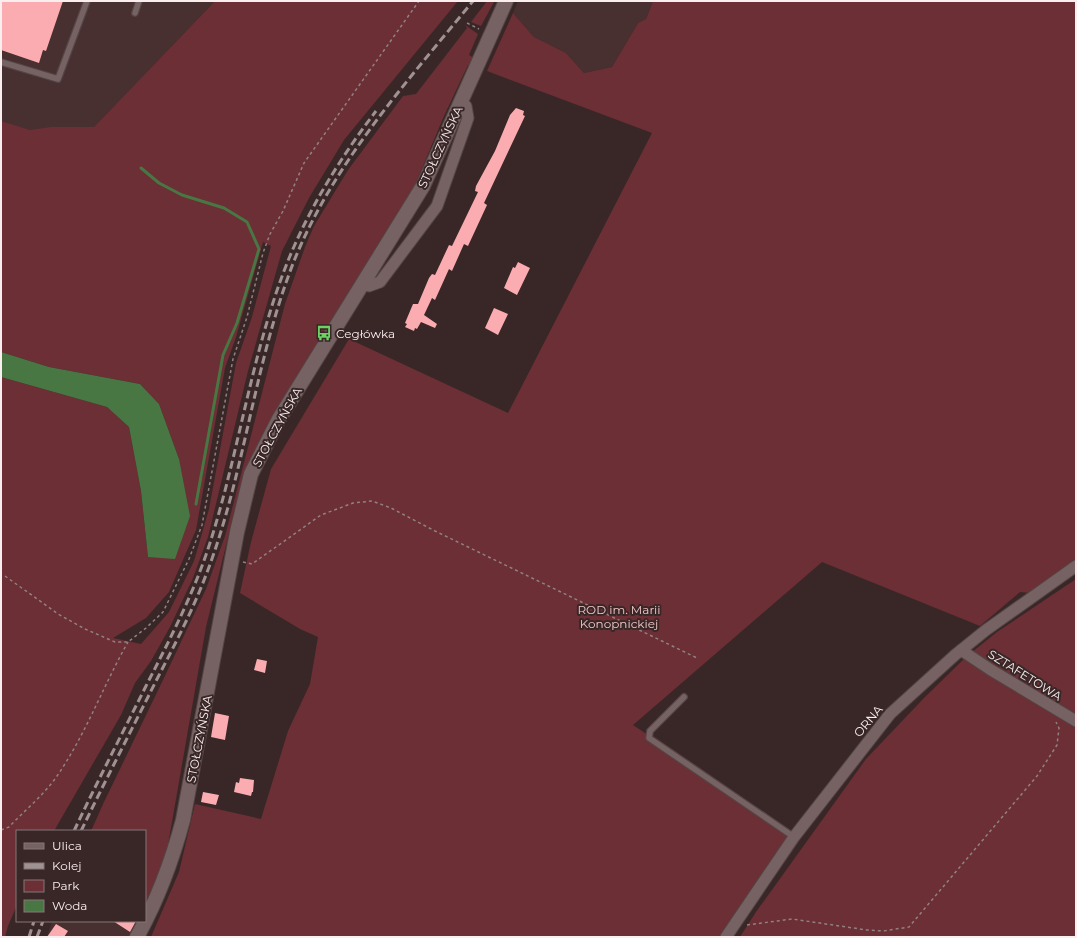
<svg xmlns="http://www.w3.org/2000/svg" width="1077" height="938" font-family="Montserrat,sans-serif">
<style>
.built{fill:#482f30}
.green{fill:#6b2f35;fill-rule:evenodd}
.water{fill:#487743}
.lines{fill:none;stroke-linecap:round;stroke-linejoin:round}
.stream{stroke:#487743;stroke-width:3}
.building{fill:#fbacb0}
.service-casing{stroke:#544545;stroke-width:8}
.minor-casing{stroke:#544545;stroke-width:13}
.tertiary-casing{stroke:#544545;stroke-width:16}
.path{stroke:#918182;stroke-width:1.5;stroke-dasharray:3 3;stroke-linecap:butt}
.service{stroke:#776263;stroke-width:5.5}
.minor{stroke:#776263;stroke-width:11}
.tertiary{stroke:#776263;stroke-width:14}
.rail{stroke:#a09292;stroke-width:3;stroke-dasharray:8 4;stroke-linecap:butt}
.labels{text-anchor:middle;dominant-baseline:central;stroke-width:4;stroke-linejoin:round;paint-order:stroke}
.street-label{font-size:12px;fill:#faeeee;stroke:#392728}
.poi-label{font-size:12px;fill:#faeeee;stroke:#392728;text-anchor:start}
.park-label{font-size:12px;fill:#f1c6c7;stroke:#392728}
</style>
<rect width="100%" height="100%" fill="#392728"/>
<!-- built -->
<path class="built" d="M1 1H215L74 148 1 125Z
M518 1H653L646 19 638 23 612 67 584 73 566 53 534 37 513 13Z
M52 921H138L130 937H47Z"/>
<!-- green -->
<path class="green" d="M215 1H458L344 140 309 198 282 251 248 371 208 537 193 578 170 627 151 661 135 683 121 715 54 831H17V905L8 926 5 937H1V377L107 407 129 427 141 491 148 557 179 459 159 404 140 384 49 367 1 352V121L30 130 51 127H94ZM263 242 271 246 252 317 236 363 209 509 194 561 169 612 141 644 113 638 146 618 169 592 196 530 225 368 236 337Z
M487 1 494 2 481 26 471 22Z
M653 1H1076V559L1030 593 1020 592 980 626 822 562 633 725 792 832 728 937H151L179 872 195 804 261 819 288 731 310 684 318 637 300 629 240 593 251 542 271 469 349 339 508 413 652 133 487 71 513 13 534 37 566 53 584 73 612 67 638 23 646 19Z
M465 25 478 34 469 55 474 58 471 66 468 65 444 116 415 185 254 453 242 480 206 627 165 862 145 907V831H91L104 802 163 680 206 589 225 536 285 304 305 247 314 226 348 170 403 96 416 94 467 28Z
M1076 579V937H740L756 912 866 759 924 698 966 657 997 632Z"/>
<!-- water -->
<path class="water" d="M1 352 49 367 140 384 159 404 179 459 190 516 175 559 148 557 141 491 129 427 107 407 1 377Z"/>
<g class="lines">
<!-- stream -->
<path class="stream" d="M141 168 159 183 182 195 224 208 247 222 259 249 237 323 223 355 196 504"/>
</g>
<!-- building -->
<path class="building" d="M1 1H63L46 51 43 50 39 63 1 50Z
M516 108 524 111 523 115 525 116 484 203 487 205 468 246 464 244 452 271 449 269 435 300 432 298 424 315 437 324 435 328 421 322 417 329 415 328 414 331 405 327 407 324 405 323 413 304H418L429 278 432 274 435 275 449 245 452 246 478 192 475 191 476 186 495 151 510 115Z
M518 262 530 268 517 295 504 288 513 267 515 268Z
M494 308 508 314 498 335 485 328Z
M257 659 267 661 265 673 254 670Z
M215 713 229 716 225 740 211 737Z
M240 778 254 780 253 792H252L251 796 234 792 236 782 239 783Z
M203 792 219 795 216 805 201 802Z
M113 921H136L130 932Z
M56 924 68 931 64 937H47Z"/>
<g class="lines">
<!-- service casing -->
<g class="service-casing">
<path id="service" d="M135 13 139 1
M1 62 58 79 87 1
M684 697 650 731 649 738 794 837"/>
</g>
<!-- minor casing -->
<g class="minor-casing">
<path id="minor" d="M364 283 369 286 380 282 437 206 468 118 466 106 461 103
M961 650 991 670 1076 721
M726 937 794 837 890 714 955 655 986 630 1076 566"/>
</g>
<!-- tertiary casing -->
<g class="tertiary-casing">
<path id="tertiary" d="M137 937C158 899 172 861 183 820L237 532 251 474 279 419 423 186 506 1"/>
</g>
<!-- path -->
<path class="path" d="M467 23 479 29
M243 562 252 564 321 515 353 503 372 501 391 508 433 530 697 658
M5 576 58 614 85 629 115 642H128L146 628 163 612 189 559 202 525 233 359 247 317 263 253 270 234 283 211 304 163 419 1
M1 830 9 827C24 811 44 795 57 776 86 734 103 686 128 642
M747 925 792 919 867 930 883 931 909 927 1037 776 1057 745 1059 728 1056 722"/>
<!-- service -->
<use href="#service" class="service"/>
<!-- minor -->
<use href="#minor" class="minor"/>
<!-- tertiary -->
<use href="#tertiary" class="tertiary"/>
<!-- rail -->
<path class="rail" d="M74 831C97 782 122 734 146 686 169 641 192 597 208 549 238 458 250 361 284 271 306 213 338 161 376 111
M81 831C105 781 131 731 156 681 174 646 192 612 206 575 245 474 254 363 294 261 334 162 406 83 473 1
M29 937 34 921
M37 937 43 921"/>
</g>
<!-- icons -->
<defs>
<g id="bus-bare" transform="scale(1.2)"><path d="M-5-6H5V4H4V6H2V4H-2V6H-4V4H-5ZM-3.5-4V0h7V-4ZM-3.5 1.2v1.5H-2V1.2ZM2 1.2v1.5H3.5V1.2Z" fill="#6cd362" stroke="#392728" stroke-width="2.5" paint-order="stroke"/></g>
</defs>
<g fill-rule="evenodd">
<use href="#bus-bare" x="324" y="333"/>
</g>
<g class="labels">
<!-- street labels -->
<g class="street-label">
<text transform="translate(440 147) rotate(-65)">STOŁCZYŃSKA</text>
<text transform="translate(277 427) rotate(-61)">STOŁCZYŃSKA</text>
<text transform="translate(1025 675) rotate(32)">SZTAFETOWA</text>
<text transform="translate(868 721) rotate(-50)">ORNA</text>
<text transform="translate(199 739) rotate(-79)">STOŁCZYŃSKA</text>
</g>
<!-- poi labels -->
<g class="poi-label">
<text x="336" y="333">Cegłówka</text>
</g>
<!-- park labels -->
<g class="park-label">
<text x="619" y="609">ROD im. Marii<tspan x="619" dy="14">Konopnickiej</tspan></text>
</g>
</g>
<!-- border -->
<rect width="1077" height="938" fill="none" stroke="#faeeee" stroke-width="4"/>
<!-- legend -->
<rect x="16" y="830" width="130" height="92" fill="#392728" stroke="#867777"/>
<rect x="24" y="843" width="20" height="6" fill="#776263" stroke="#867777"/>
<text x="52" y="850" font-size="12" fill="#faeeee">Ulica</text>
<rect x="24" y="863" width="20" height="6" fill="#a09292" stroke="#867777"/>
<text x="52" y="870" font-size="12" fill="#faeeee">Kolej</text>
<rect x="24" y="880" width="20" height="12" fill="#6b2f35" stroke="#867777"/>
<text x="52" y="890" font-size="12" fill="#faeeee">Park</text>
<rect x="24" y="900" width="20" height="12" fill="#487743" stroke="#867777"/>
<text x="52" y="910" font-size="12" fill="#faeeee">Woda</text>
</svg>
